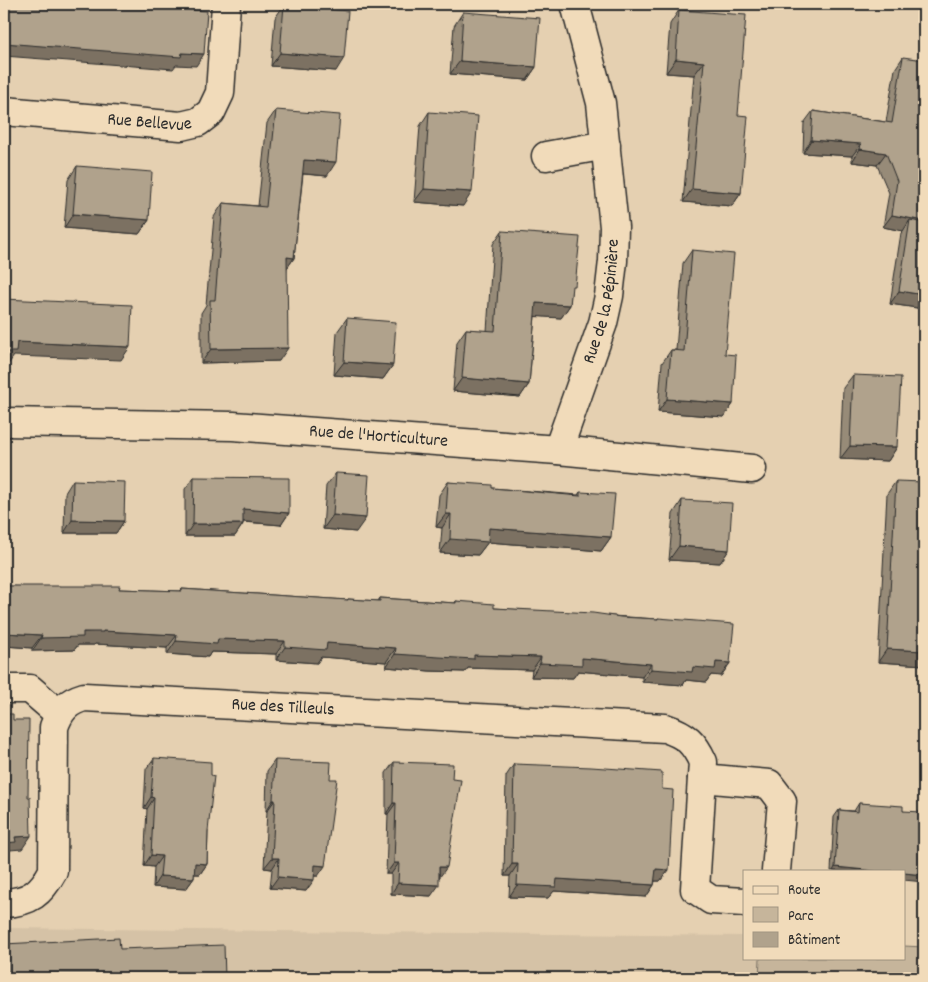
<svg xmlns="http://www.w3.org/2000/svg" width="928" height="982" font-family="Dekko,sans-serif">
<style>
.built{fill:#d5c2a6}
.green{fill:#c6b59b;stroke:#787063}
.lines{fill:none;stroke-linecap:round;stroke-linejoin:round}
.minor-casing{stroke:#2b2b2b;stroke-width:31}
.minor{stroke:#f1dbba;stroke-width:28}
.wall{fill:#978b78;stroke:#2b2b2b}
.shaded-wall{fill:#7b7162;stroke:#2b2b2b}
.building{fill:#b0a28c;stroke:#2b2b2b}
.labels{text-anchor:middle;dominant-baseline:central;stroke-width:4;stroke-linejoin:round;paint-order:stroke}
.street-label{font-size:18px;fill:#2b2b2b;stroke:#f1dbba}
</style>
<rect width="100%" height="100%" fill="#e5d0b1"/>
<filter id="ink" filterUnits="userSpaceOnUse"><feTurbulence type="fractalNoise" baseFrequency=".02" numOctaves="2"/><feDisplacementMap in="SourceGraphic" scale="10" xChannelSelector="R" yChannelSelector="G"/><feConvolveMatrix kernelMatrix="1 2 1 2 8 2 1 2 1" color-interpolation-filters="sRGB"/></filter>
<g filter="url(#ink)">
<!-- built -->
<path class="built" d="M4 928 744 936V958H760L759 978H4Z"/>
<!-- green -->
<path class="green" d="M904 946 924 947V978H759L760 958H904Z"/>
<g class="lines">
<!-- minor casing -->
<g class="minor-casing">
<g id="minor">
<path id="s1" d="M4 111 181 126 198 122 211 112 220 93 226 4"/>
<path d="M546 156 606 145"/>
<path id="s2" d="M4 422 233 426 558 450 752 469"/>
<path id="s3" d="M558 450 603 323 609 296 613 261 614 227 601 103 575 4"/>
<path d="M4 689H30L59 714"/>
<path d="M702 778 769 784 782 801 776 871"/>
<path id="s4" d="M4 903C30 902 41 893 53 871L54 727C60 710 67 702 84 697L665 728C686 735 694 742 703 762L695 889 711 900 744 902"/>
</g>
</g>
<!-- minor -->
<use href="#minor" class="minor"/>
</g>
<!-- wall -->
<path class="wall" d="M284 5 336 71 271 66 275 18Z
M679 10 738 115 741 193 732 206 683 202 694 75 666 73 670 24Z
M463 12 536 67 527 80 450 74 454 26Z
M903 57 924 309 890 304 901 233 903 231 883 227 889 193 877 165 852 162V156L803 153 804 123 813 111 886 122 895 69Z
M276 110 327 176 303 174 294 258 287 268 279 361 201 363V313L206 305 214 217 223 203 258 206 267 123Z
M429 112 463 206 414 202 420 126Z
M77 166 149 220 139 234 64 228 68 180Z
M502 231 571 292 570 305 561 318 535 316 529 384 520 397 453 391 457 342 466 329 487 331 493 244Z
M692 250 725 354 733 404 724 417 658 412 662 363 671 350H676L683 263Z
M347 318 393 365 383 379 334 375 337 332Z
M924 325V344L921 343Z
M853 375 897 447 888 461 840 459 843 388Z
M336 473 356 532 323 529 326 486Z
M194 477 289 513 281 525 243 522V524L235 536H185V489Z
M73 480 124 521 116 533H64L65 493Z
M896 481 924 665 878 662 887 494Z
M448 482 492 488 578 495 580 492 611 537 601 551 488 542 478 555 440 553 442 528 436 527 439 495Z
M682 500 729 550 720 563 669 560 673 514Z
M4 586 119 589 180 591 182 589 347 600 348 599 378 601 380 598 455 603 456 601 494 608 657 619 658 618 730 663 721 676 711 675 706 682 686 680 683 685 642 682V677L578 671 573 678 531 677 532 670 468 668 465 672 429 671 386 667V662L321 657 317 663 276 660V654L211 652 208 657 167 654V648L95 644 94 645H78L74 650 32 651V648L4 646Z
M154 758 208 831 207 864 200 874H194V878L186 889 153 887 154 867 144 866 147 809 144 808 146 769Z
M275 760 318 876H314L306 891 270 888 272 869 264 868 267 811H266L267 771Z
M394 762 439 877 431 896 391 894V874H386L388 814H386V773Z
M514 764 669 870 660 881H655L654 885 646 897 554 891 548 898 509 897 510 876H504L506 776Z
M859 803 903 811 922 817 904 871H831L834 817 839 810 854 811Z"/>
<!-- shaded-wall -->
<path class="shaded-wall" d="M4 43 182 53 204 54 196 66 176 65 173 69 4 56Z
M280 53 344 58 336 71 271 66Z
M676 59 704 62 694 75 666 73Z
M460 61 536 67 527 80 450 74Z
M811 140 861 144 852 156 803 153Z
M860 149 886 153 877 165 852 162Z
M304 160 336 162 327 176 295 173Z
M424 189 472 192 463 206 414 202Z
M692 189 741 193 732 206 683 202Z
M73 214 149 220 139 234 64 228Z
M892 215 924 221V233L910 220 903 231 883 227Z
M287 257 294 258 285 271Z
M899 291 924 295V309L890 304Z
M536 303 570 305 561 318 527 316Z
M924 339V344L921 343Z
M17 342 130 347 121 360 14 356 7 366H4V352Z
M288 348 279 361 201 363 211 349Z
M344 362 393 365 383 379 334 375Z
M462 378 529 384 520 397 453 391Z
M667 399 733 404 724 417 658 412Z
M850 446 897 447 888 461 840 459Z
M243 509 289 513 281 525 235 521Z
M446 514H451L442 528 436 527Z
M333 515 366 518 356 532 323 529Z
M72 520 124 521 116 533H64Z
M193 524H243L235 536H185Z
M489 528 611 537 601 551 488 542 478 555 440 553 450 539Z
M679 546 729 550 720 563 669 560Z
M103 631 177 635 167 648 95 644 94 645H78L74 650 32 651 41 638 83 632Z
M4 633 42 635 32 648 4 646Z
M218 639 285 641 276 654 211 652 208 657 167 654 176 641Z
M327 643 396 648 386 662 321 657 317 663 276 660 285 647Z
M887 649 924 651V665L878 662Z
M395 654 474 655 541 657 532 670 468 668 465 672 429 671 386 667Z
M582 658 651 664 642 677 578 671 573 678 531 677 540 663Z
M716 662 730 663 721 676 711 675 706 682 686 680 683 685 642 682 651 669 693 667Z
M151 797 154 798 147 809 144 808Z
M273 800H275L267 811H266Z
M393 803H396L388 814H386Z
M31 836 22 849 10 850 6 856H4V843L15 837Z
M151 855 162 856 154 867 144 866Z
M272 858H279L272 869 264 868Z
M195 863 207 864 200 874H188Z
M394 863H399L391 874H386Z
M512 864H518L510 876H504Z
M315 865 325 866 318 876H307Z
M439 867H447L439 878Z
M835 867 876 871H833Z
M656 869 669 870 660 881H647Z
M904 873 924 875V882L904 880Z
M160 876 194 878 186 889 153 887Z
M278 877 314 880 306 891 270 888Z
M557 879 654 885 646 897 554 891 548 898 509 897 517 885Z
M398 883 439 885 431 896 391 894Z"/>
<!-- building -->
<path class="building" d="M4 4H118L207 11 204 54 182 53 181 57 4 43Z
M284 5 348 11 344 58 280 53Z
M679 10 746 15 738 115 748 116 741 193 692 189 704 62 676 59Z
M463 12 540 18 536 67 460 61Z
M903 57 924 60V221L892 215 897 181 886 153 860 149 861 144 811 140 813 111 892 123Z
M276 110 340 115 336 162 304 160 294 258 287 257 288 348 211 349 210 300H215L223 203 266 207Z
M429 112 478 116 472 192 424 189Z
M77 166 152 172 149 220 73 214Z
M910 220 924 223V295L899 291Z
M502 231 580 237 575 286H572L570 305 536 303 529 384 462 378 466 329 495 331Z
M692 250 734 254 725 354 736 355 733 404 667 399 671 350 684 351Z
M4 299 132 305 130 347 17 342 16 352H4Z
M347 318 396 322 393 365 344 362Z
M853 375 901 377 897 447 850 446Z
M336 473 369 475 366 518 333 515Z
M194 477 289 478V513L243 509V524H193Z
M73 480 125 482 124 521 72 520Z
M896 481 924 482V651L887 649Z
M448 482 492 485V488L580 496V492L615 494 611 537 489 528 488 542 450 539 451 514H446Z
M682 500 732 503 729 550 679 546Z
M4 586H120L119 589 182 591V589L348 600V599L380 601V598L456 603V601L494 604V608L593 613 621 617 658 619V618L734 624 730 663 716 662 715 669 693 667 692 672 651 669V664L582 658V665L540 663 541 657 474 655V659L439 657 395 654 396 648 327 643 326 650 285 647V641L218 639 217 644 176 641 177 635 103 631V632H83V637L41 638 42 635 4 633Z
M4 714H13V720H29L28 797H30L31 836 15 837 16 842 4 843Z
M154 758 211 762V775L214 776 208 831 207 864 195 863 194 878 160 876 162 856 151 855 154 798 151 797Z
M275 760 331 762 330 779H337L325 866 315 865 314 880 278 877 279 858H272L275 800H273Z
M394 762 453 764 452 779 461 780 447 867H439V885L398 883 399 863H394L396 803H393Z
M514 764 591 767 662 772V789L673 790 669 870 656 869 654 885 557 879 556 887 517 885 518 864H512Z
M859 803 903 806V811L922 812V817L924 818V875L904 873V871H876L835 867 839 810 858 812Z
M119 938 120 949 224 945 225 978H4V944Z"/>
</g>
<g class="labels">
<!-- street labels -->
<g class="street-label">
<text stroke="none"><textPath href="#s1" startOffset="146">Rue Bellevue</textPath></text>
<text stroke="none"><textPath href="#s3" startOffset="156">Rue de la Pépinière</textPath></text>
<text stroke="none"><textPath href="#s2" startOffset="375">Rue de l'Horticulture</textPath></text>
<text stroke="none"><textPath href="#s4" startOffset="450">Rue des Tilleuls</textPath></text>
</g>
</g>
<!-- margin -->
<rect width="928" height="982" fill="none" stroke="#f1dbba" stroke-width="20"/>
<rect x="10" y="10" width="908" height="962" fill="none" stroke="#2b2b2b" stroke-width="2" filter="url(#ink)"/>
<!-- legend -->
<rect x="743" y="870" width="162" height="90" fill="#f1dbba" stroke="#a29581"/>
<rect x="753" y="886" width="25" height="8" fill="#f1dbba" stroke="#a29581"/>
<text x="788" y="894" font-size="15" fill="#2b2b2b">Route</text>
<rect x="753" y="907" width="25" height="15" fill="#c6b59b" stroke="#a29581"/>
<text x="788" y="920" font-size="15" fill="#2b2b2b">Parc</text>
<rect x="753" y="932" width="25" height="15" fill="#b0a28c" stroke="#a29581"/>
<text x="788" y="944" font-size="15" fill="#2b2b2b">Bâtiment</text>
</svg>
